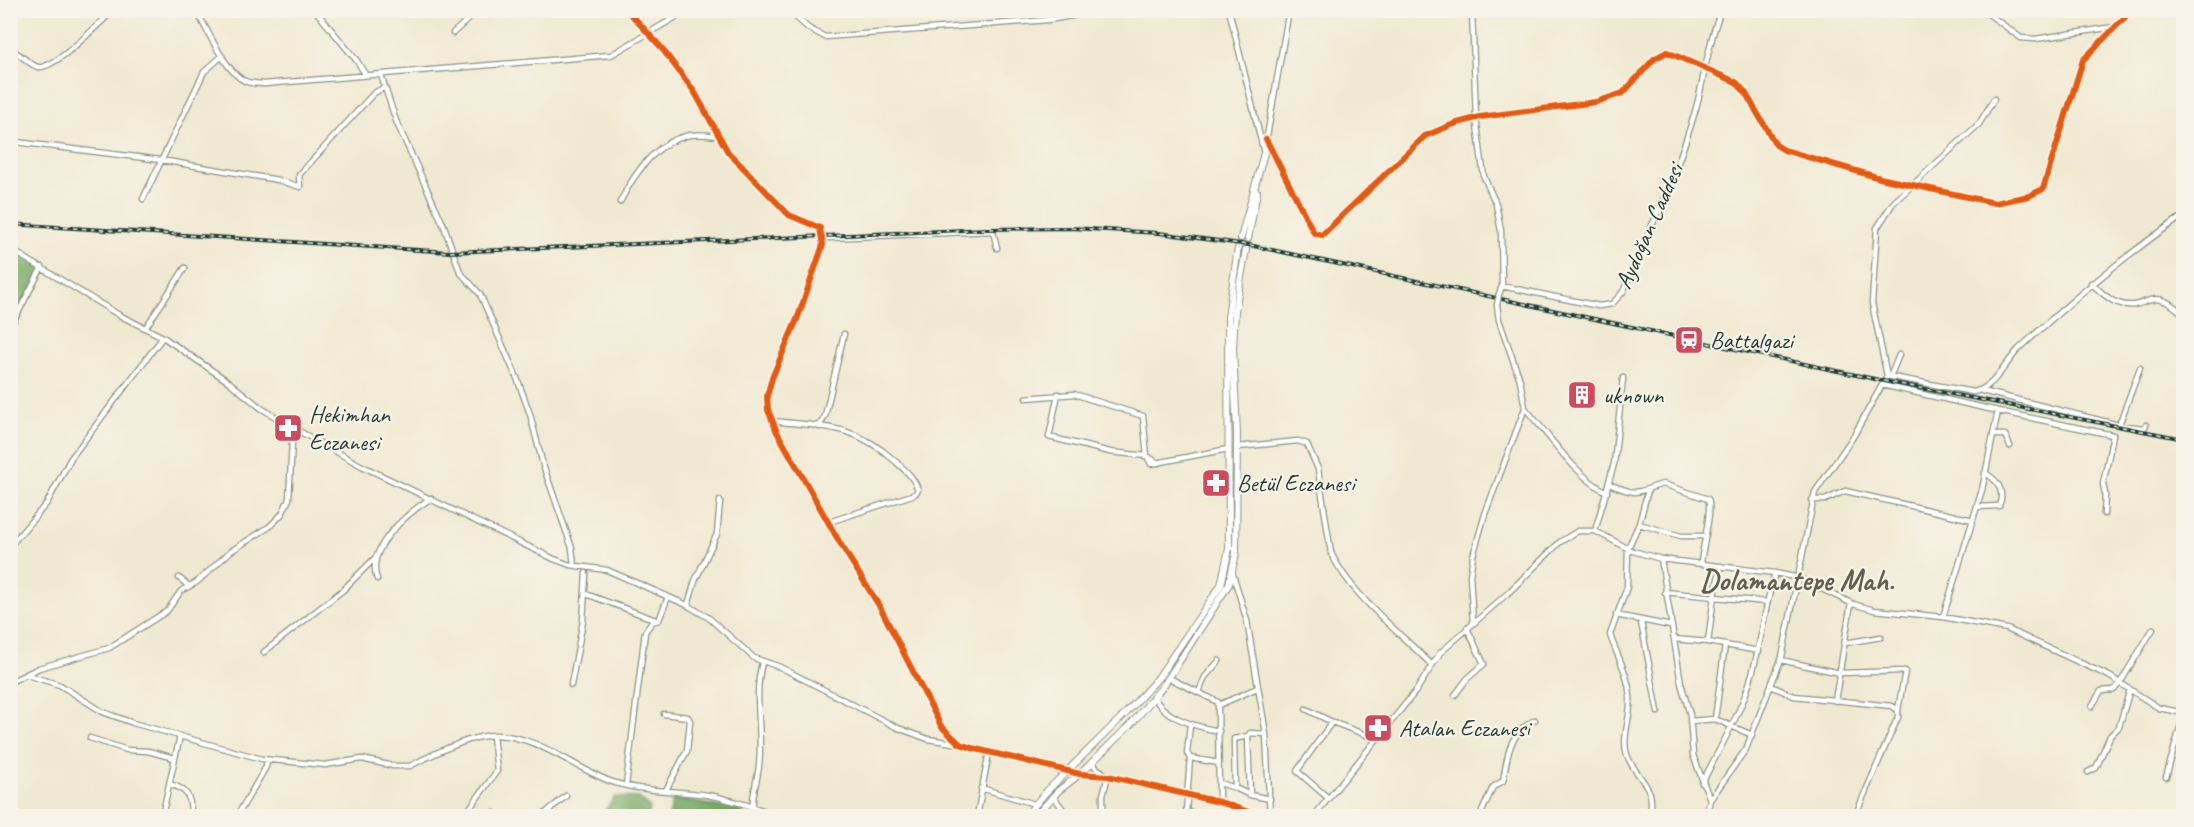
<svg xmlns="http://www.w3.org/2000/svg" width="2194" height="827" font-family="Caveat,sans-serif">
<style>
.forest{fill:#77a965;stroke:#4b734c;stroke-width:1.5}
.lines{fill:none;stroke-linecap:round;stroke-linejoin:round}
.minor-casing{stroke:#889382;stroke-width:7}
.major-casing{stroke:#889382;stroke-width:8}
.minor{stroke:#fff;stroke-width:4.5}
.major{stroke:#fff;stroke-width:6}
.rail-casing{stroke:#1f3d34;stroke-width:4}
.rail{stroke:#f7f3e8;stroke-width:1.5;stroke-dasharray:4.5;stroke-linecap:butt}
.minor-bridge-casing{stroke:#889382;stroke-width:7;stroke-linecap:butt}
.minor-bridge{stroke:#fff;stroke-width:4.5}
.cycleway-casing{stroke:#f7f3e8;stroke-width:10}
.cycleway{stroke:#e8590c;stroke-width:6}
.labels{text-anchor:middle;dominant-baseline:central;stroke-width:4.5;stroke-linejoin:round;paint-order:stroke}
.street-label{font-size:24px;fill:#1f3d34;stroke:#f7f3e8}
.poi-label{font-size:24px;fill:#1f3d34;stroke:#f7f3e8;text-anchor:start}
.district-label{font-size:30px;font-weight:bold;fill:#61604e;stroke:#f7f3e8}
</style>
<rect width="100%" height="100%" fill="#f7f3e8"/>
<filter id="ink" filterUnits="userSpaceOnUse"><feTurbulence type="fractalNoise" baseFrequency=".0167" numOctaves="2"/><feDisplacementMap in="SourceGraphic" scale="12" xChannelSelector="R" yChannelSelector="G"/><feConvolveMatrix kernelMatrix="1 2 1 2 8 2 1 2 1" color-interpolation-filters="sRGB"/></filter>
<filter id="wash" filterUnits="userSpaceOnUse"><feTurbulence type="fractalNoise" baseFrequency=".008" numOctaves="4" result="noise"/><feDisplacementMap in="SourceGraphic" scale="24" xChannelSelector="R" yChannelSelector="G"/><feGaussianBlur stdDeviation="1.35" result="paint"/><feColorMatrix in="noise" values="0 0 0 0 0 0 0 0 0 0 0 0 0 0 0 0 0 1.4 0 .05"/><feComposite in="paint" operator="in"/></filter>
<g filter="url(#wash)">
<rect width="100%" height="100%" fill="#f0e9d1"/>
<!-- forest -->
<path class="forest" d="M11 251 42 267 11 327Z
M615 797 639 798 650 808 648 816H601Z
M673 798 742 811 744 816H669Z"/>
</g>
<g filter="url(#ink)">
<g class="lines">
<!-- minor casing -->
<g class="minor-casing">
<path id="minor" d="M196 10C207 29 226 73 245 81 250 84 258 83 264 84L611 55 688 10
M315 10 357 61 365 74
M627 10 660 46 694 91 728 152 789 215 820 228 823 245 798 317 772 378 767 396 768 410 777 432 840 543 881 609 941 726 960 744 972 748 1080 774 1108 776 1223 803 1260 816
M788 10 808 28 825 37 1048 20 1106 10
M1229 10 1264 153
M1277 10 1289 13
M1472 10 1476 118 1484 177 1496 204 1501 231 1502 286
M1983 10 2021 38 2035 39 2114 27
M453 33 478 10
M10 49C20 53 29 65 38 67 55 70 100 22 114 10
M381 75 396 121 444 226 460 272 480 294 517 378 530 414 543 465 572 548 574 565
M1266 139 1314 233 1322 235 1425 136 1454 124 1480 117 1596 102 1623 93 1654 59 1667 52 1736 82 1745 92 1776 145 1784 150 1880 178 1995 203 2029 196 2043 189 2083 60 2132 10
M16 142 161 160 278 180 300 187 299 175 374 93 385 87
M1266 142 1289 10
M143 199 204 72 222 56
M620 202C633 176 655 143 686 136 696 133 708 135 719 136
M823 235 828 238 993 231 997 248
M10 249 119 315 163 337 229 382 261 408 297 430 362 466 554 559 570 565 607 570 687 605 709 618 754 658 780 667 898 728 928 739 960 744
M2091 283C2099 290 2108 300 2118 303 2147 314 2149 281 2184 315
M1499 294 1502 286 1599 306 1612 304 1623 292C1649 231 1678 172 1696 108 1705 76 1708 42 1721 10
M146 327 185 268
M10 328 42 267
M1887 376 1872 303 1877 228 1893 203 1979 124 1994 99
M1890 377 1899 355
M1882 385 1998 411
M1982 391 2119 425 2144 428 2146 425
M1058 394 1049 437 1110 452 1147 456 1158 463
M1026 398 1074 394 1143 416 1147 456 1151 464 1228 449
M1525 408C1547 433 1577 478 1607 492
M773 421C823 427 855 424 895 461 905 470 914 477 918 490L915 494 829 522
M2119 425 2140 368
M819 427 825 416 844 334
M1993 435H2005L2010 446
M1237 447 1298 441 1307 444 1318 469 1331 553C1350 594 1400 633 1432 665
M1609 484C1641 497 1634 492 1663 484L1708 499C1713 509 1702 549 1701 563
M1648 490 1639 524 1681 536H1703
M1812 500H1825L1845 491 1973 520
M1977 507 1999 506C2005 491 1998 480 1985 473
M1639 524 1628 548 1627 587 1610 635C1617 656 1628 673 1630 696 1632 715 1621 737 1627 755 1637 781 1658 786 1649 816
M1595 531 1614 464 1623 378
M10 546 47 503 71 458 163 337
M1661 559 1681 683 1690 715 1693 755 1710 800
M1721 566 1714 596 1708 642 1759 651
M1232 571 1247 621 1266 734 1270 816
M179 578 189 586
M377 579C365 548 408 513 431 498
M1665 592 1766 602
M586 594 656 620
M688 605 695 581 717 534 720 501
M1616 615 1671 626
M1943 617 1982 490 1998 411 2113 435 2103 484 2105 494 2104 514
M1641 622 1658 712
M1473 623 1470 575 1473 556 1485 514 1525 408 1520 380 1499 320 1497 305
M1674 639 1708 642
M1845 643 1881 637
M264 652 343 590 376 557
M1781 660 1840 673 1905 671 1898 710
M27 675 60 685 103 712 133 723 262 759 325 765 362 759 393 766H410C431 755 473 734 497 735 539 737 570 765 607 780 637 792 674 790 707 795 733 799 757 809 782 816
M1169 678 1218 702 1219 802
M10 682 39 668 109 648 167 611 181 591 197 582 231 551 269 527 282 514 289 499 292 441 297 430
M571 685 583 621 586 573
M1771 686 1794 696 1892 706 1898 710V717L1855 816
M1199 692 1205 677 1219 661
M1455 695 1467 679 1484 664 1467 628
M1154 697C1165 719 1197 727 1219 731
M1835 701 1851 603
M1219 705 1257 688
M2092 706 2101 691 2114 690 2120 683 2153 629
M1306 709 1332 722
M664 714 688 717 690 721 687 751 666 790
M1715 719 1725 645
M1690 721 1715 719 1752 735
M1190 725 1187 753 1190 758
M1248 736 1250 733 1266 734
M90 738 127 750 148 751 174 758
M1094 760 1095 767 1108 776 1103 795V816
M2088 772 2096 768 2110 736 2119 727 2130 689
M2166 777 2184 714
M1220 783 1235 788 1234 739 1248 736 1250 795 1270 799
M1702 783C1716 755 1738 718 1747 690 1761 652 1763 611 1775 573
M169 784C188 789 191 797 191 816
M626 785 645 632 652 622 659 620 668 597
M981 788 1035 804
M1235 788 1250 795
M1053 796 1068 816
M1327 797 1297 771 1332 722 1377 739
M1186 812 1205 816
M494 813V816
M162 816 180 736
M237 816 266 767 267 760
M464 816 497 771 493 736
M542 816 566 796
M754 816C750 799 757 783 759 766 763 731 753 696 762 663
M977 816 989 752
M1183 816 1186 812 1190 758 1219 763
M1314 816 1416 691 1440 653 1508 593 1560 542 1578 531H1595L1633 551 1661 559 1775 573 1799 578 1853 604 1874 610 1943 617 2007 629 2109 676 2159 708 2184 713
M1480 816 1493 787 1503 781C1508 754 1508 734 1535 720
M1706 816 1710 800 1746 749 1782 657 1815 492 1853 437 1887 376 1973 392C1994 389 2005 363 2019 349 2071 300 2124 256 2184 215"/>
</g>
<!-- major casing -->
<g class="major-casing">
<path id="major" d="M1241 238 1264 153
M1248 239 1257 192
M1026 816 1045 793 1127 712 1158 678 1221 585 1229 549 1228 317 1238 248
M1036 816 1058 791 1080 774 1133 722 1164 685 1229 584 1236 553 1237 434 1233 348 1235 311 1246 249"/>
</g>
<!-- minor -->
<use href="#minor" class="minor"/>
<!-- major -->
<use href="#major" class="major"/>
<!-- rail casing -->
<g class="rail-casing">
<path id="rail" d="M10 224 450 252 988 229 1071 228 1159 233 1249 245 1884 381 2184 439"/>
</g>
<!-- rail -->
<use href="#rail" class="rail"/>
<!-- minor-bridge casing -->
<g class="minor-bridge-casing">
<path id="minor-bridge" d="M1497 305 1499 294"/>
</g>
<!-- minor-bridge -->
<use href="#minor-bridge" class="minor-bridge"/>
<!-- cycleway casing -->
<g class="cycleway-casing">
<path id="cycleway" d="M627 10 660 46 694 91 728 152 789 215 820 228 823 245 798 317 772 378 767 396 768 410 777 432 840 543 881 609 941 726 960 744 972 748 1080 774 1108 776 1223 803 1260 816
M1266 139 1314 233 1322 235 1425 136 1454 124 1480 117 1596 102 1623 93 1654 59 1667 52 1736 82 1745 92 1776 145 1784 150 1880 178 1995 203 2029 196 2043 189 2083 60 2132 10"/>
</g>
<!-- cycleway -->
<use href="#cycleway" class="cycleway"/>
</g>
</g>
<!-- icons -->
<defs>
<g id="station-square" transform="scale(1.5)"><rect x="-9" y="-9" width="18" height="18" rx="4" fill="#d1495b" stroke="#f7f3e8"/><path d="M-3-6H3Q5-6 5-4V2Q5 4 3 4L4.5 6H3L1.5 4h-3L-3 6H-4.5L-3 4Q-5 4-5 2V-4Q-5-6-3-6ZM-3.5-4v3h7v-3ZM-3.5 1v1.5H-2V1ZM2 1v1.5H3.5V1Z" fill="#fff"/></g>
<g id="building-square" transform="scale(1.5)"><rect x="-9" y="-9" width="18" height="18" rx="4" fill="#d1495b" stroke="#f7f3e8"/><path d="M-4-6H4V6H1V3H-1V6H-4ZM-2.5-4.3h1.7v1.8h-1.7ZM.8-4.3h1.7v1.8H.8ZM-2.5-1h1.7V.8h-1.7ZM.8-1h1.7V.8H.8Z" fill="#fff"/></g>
<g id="pharmacy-square" transform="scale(1.5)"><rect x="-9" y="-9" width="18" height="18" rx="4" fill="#d1495b" stroke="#f7f3e8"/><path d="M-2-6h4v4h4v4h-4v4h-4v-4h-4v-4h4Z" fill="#fff"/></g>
</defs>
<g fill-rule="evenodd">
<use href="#station-square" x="1689" y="340"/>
<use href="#building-square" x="1582" y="395"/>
<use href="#pharmacy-square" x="288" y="428"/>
<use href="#pharmacy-square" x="1216" y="483"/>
<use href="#pharmacy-square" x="1378" y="728"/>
</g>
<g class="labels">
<!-- street labels -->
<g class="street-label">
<text transform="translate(1649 226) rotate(-66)">Aydoğan Caddesi</text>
</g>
<!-- poi labels -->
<g class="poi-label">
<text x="1710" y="340">Battalgazi</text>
<text x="1603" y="395">uknown</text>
<text x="309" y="414">Hekimhan<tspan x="309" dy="28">Eczanesi</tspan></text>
<text x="1237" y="483">Betül Eczanesi</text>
<text x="1399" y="728">Atalan Eczanesi</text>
</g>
<!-- district labels -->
<g class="district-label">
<text x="1797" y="580">Dolamantepe Mah.</text>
</g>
</g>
<!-- margin -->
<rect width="2194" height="827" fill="none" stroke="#f7f3e8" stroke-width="36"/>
</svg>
